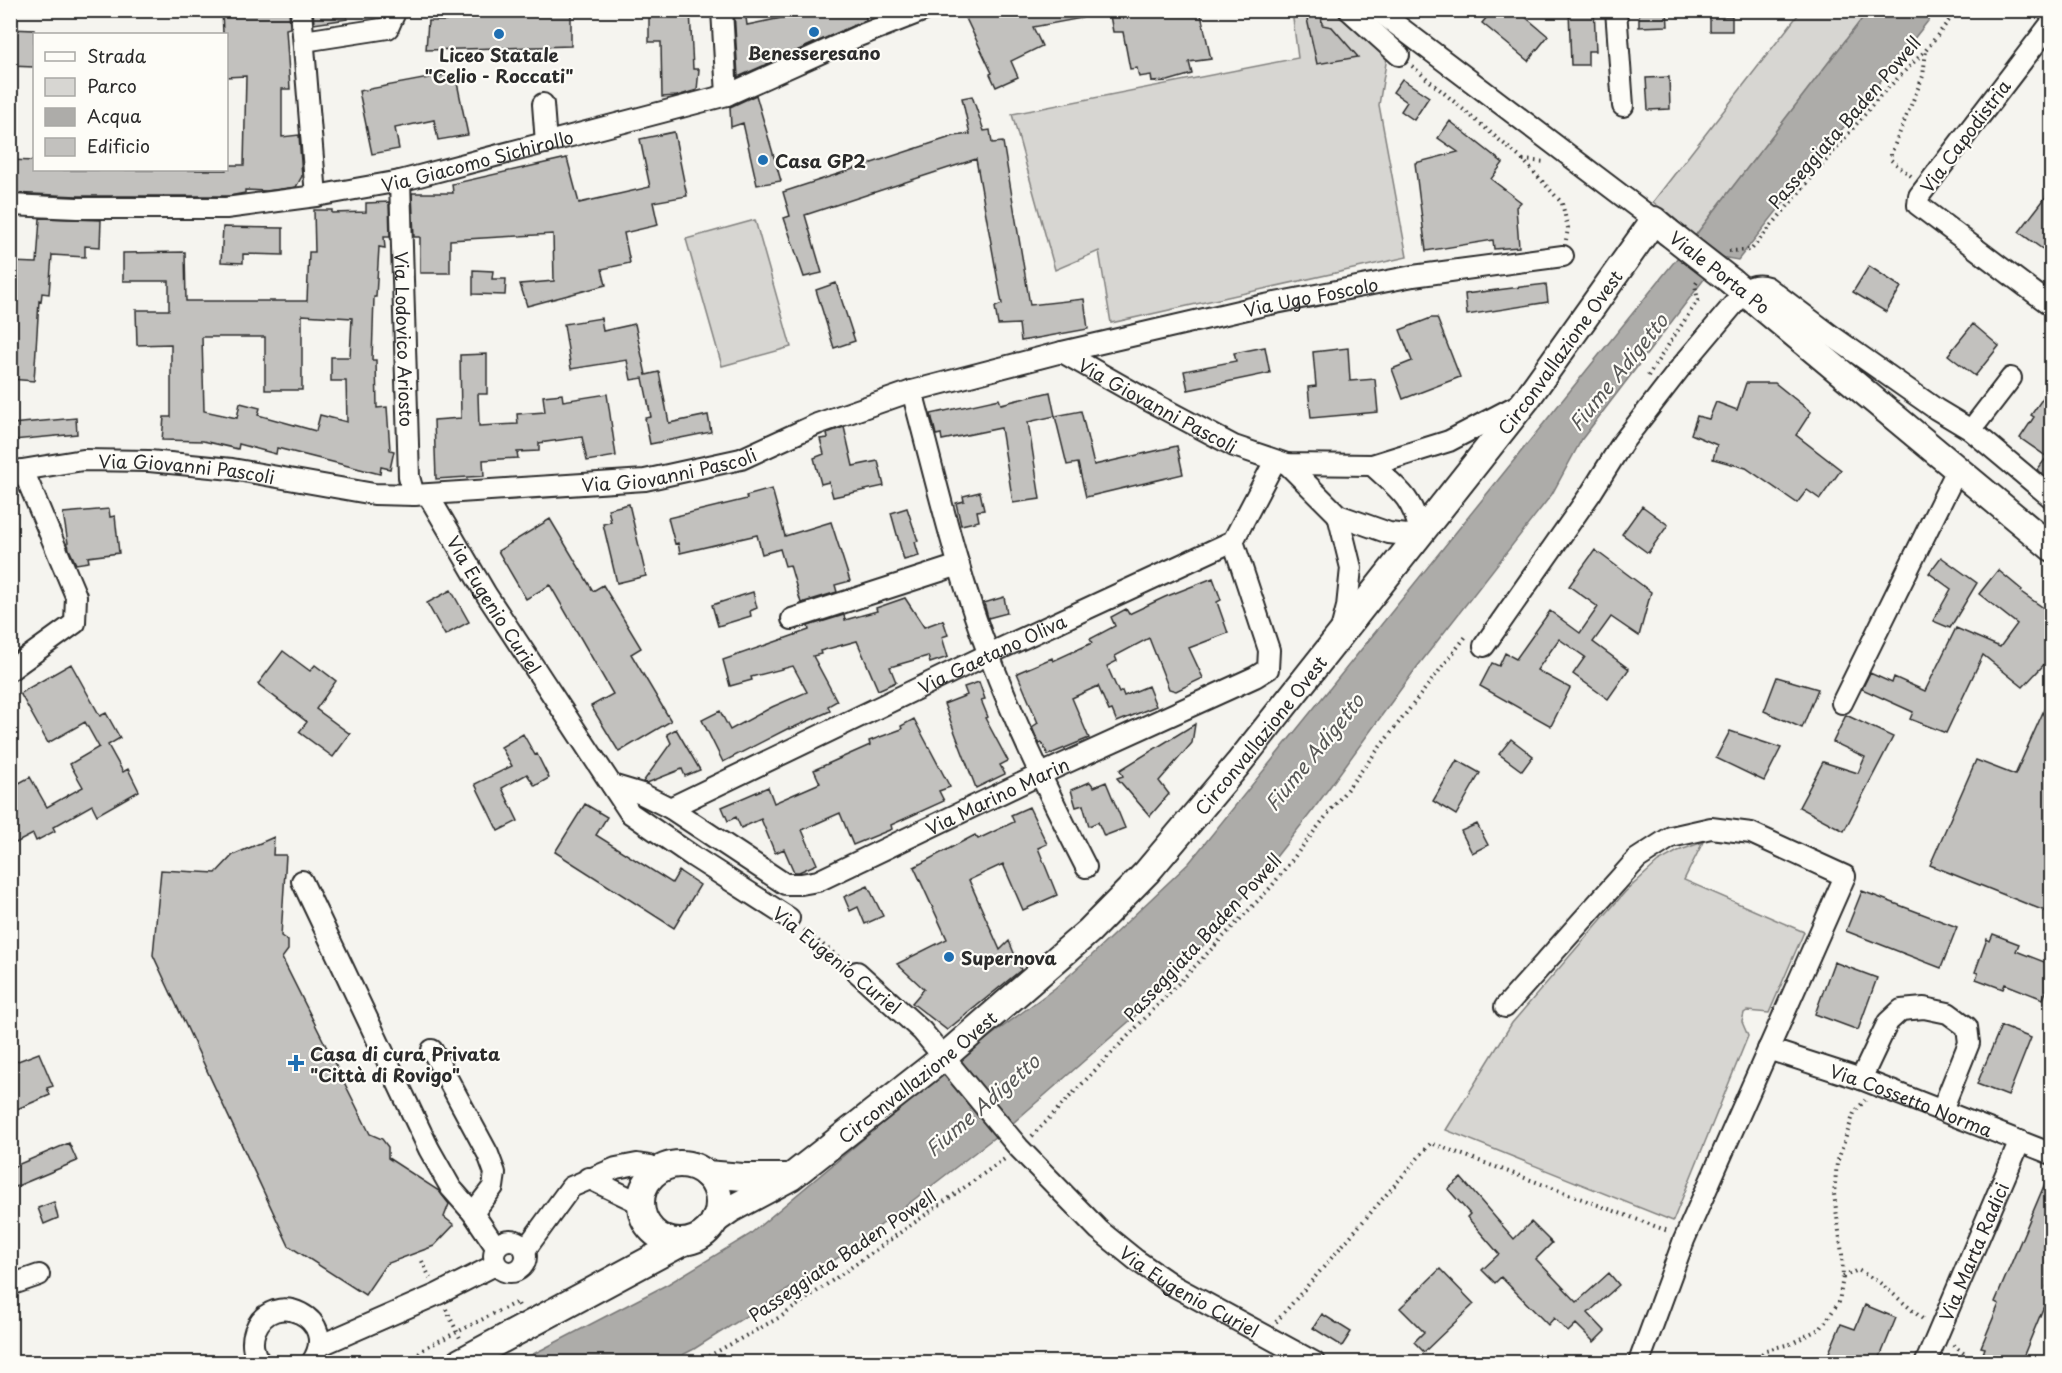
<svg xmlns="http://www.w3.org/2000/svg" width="2062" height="1373" font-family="'Playpen Sans',sans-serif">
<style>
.green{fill:#d7d6d2;stroke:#81807e;stroke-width:1.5}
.water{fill:#adaca9;stroke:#797877;stroke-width:1.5}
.building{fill:#c2c1be;stroke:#2b2b2b;stroke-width:1.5;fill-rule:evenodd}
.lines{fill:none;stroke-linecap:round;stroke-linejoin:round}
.minor-casing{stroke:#2b2b2b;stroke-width:24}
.major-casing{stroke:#2b2b2b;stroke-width:30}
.path{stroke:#2b2b2b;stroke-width:4;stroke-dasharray:1.5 4.5;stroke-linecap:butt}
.minor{stroke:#fdfcf7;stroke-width:20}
.major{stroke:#fdfcf7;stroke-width:26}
.major-bridge-casing{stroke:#2b2b2b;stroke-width:30;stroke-linecap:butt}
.major-bridge{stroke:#fdfcf7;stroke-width:26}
.poi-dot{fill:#1f6fb2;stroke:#fdfcf7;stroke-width:2}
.labels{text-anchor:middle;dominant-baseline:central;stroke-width:4.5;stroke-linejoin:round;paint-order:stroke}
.poi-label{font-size:18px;font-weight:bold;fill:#2b2b2b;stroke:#fdfcf7;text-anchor:start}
.street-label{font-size:18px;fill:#2b2b2b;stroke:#fdfcf7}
.water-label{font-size:20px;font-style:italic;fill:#585857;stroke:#fdfcf7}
</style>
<rect width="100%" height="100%" fill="#f5f4ef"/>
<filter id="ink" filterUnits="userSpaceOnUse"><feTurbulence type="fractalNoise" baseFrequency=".0167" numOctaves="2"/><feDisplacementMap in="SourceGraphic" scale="12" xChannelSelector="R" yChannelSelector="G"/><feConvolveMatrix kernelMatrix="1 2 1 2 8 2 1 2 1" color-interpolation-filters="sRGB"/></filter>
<g filter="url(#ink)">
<!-- green -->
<path class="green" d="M1292 11H1348L1390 39 1379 105 1407 257 1111 323 1099 251 1055 270 1012 114 1298 58Z
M1801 11H1868L1695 236 1653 202Z
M755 220 791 347 722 366 686 239Z
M1703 842 1684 880 1804 932 1769 1013 1747 1011 1744 1013 1742 1022 1748 1036 1673 1221 1446 1130 1512 1023 1625 892 1658 862 1678 851Z"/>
<!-- water -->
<path class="water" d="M1868 11H1936L1738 260 1721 257 1582 439 1552 494 1414 671 1313 810 1261 876 1201 948 1133 1018 1013 1123 841 1256 694 1349 669 1362H518L668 1284 749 1235 954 1063 1055 988 1091 956 1189 863 1695 236Z"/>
<!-- building -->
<path class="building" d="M222 10H289L290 28 286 29 290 89H282V137L299 135 302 176 296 187 266 191 245 190V193L229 196H77L10 193V160L34 161V170H226V165H244L246 76 226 77V34H223Z
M313 10H346L347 19 314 24Z
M445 10H571V46L426 50 428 21H446Z
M659 10H690L693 69H699L697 90 677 96 662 97 661 42H649V16L659 13Z
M734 10H745L747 25 796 15 795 10H865L866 20 738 77Z
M962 10H1081L1082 18 1033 27 1042 46 1011 61 1018 77 996 87 990 74 992 73Z
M1109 10H1200L1211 59 1189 62 1192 74 1168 81 1152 82 1151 75 1139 77 1137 68 1130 69 1123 32H1113Z
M1305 10H1321L1322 25 1332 27 1358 57 1317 64Z
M1493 10H1517L1548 36 1528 61 1482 23Z
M1569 10H1594L1596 51H1588V65H1571Z
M1639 10H1667L1668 26 1639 27Z
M1710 16H1732V31H1710Z
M10 29 34 30V67L10 66Z
M455 73 468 135 438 140 434 120 395 128 399 149 372 154 359 91Z
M1669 77 1670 109 1648 110 1646 78Z
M1402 79 1429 97 1414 120 1401 111 1407 102 1393 92Z
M756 95 781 181 757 185 743 123 731 127 730 107Z
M972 96 984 131 990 130 992 143 1003 142 1030 305 1084 299 1088 329 1021 341 1019 324 998 325 995 307 1002 304 976 159 805 215 822 273 804 277 784 218 790 216 783 192 954 136 970 134 962 98Z
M1450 121 1503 163 1491 179 1521 202 1516 207 1519 247 1494 249 1493 240 1426 251 1415 163 1458 152 1438 138Z
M674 132 687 196 653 202 658 225 624 233 630 263 602 269 606 285 527 306 520 284 554 281 553 234 450 240V273H420V237H414L412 193H453L452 184 567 158 579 203 650 187 640 139Z
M2052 189V256L2019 232Z
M389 202 390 237H384L385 248 379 247 376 297H374L372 360H376L377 408 387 407 390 450 394 451 390 469 381 467 380 474 277 448 276 454 239 444 238 449 203 441 162 440 164 417H171V344L137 345 136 310H169V281H123V253L185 252 186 301H307L309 252H315L314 210H332V213L366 212V203ZM302 315 352 318 350 357H331V381H346L347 422 320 415 316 431 258 415 260 408 240 403 237 418 204 411 202 337H265V390H302Z
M40 218 101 220 100 247 85 246V257L52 255 49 294 42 293 41 302 39 301 34 381 10 379 13 305H10V262L37 263Z
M223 227 283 228V255L243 254V263L221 262Z
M1869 266 1901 287 1886 312 1853 292Z
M473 270 493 271 492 279H506L505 295 473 294Z
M836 283 855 341 834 348 816 290Z
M1546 284 1548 302 1467 315 1465 294Z
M601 318 603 331 635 324 646 375 659 372 669 423 708 415 711 432 650 444 645 418 651 417 643 378 631 380 627 360 571 369 564 324Z
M1431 318H1437L1460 377 1403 399 1392 369 1412 361 1400 330Z
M1973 324 1999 346 1975 376 1948 355Z
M1265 347 1270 373 1188 390 1184 371 1236 361 1234 353Z
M1348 348 1350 381 1375 379 1378 412 1311 418 1308 387 1316 386 1313 352Z
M487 354V394H478L479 426 518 424 517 414 545 412 543 396 562 394 563 401 607 394 616 456 587 461 582 437 539 443V451L517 452 518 458 483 460 484 476 436 479 434 420 461 418 460 355Z
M1746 383H1775L1811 412 1796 435 1841 470 1820 499 1807 490 1797 503 1746 468 1713 459 1717 445 1691 434 1697 416 1709 419 1716 402 1737 410Z
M2052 385V482L2037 470 2047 457 2020 438 2034 417 2031 415Z
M1050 392 1055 416 1028 422 1040 499 1013 503 1001 428 942 440 941 434 936 435 931 414 999 399 1001 404Z
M1081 411 1094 465 1177 446 1183 474 1086 497 1078 463 1067 465 1055 416Z
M76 418 77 434 13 440 11 424Z
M844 427 853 466 878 461 884 486 833 497 829 482 821 484 814 458 824 454 820 439 828 438 827 433Z
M772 489 785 536 831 522 850 581 835 585 837 592 801 603 790 565 785 566 780 549 762 554 757 535 680 553 678 543 675 544 668 518 747 499 746 496Z
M980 492 984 510 977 511 979 521 961 525 956 503 964 501 963 496Z
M629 504 646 576 617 583 603 524 611 522 608 509Z
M1642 506 1668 525 1648 553 1622 534Z
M907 508 918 541 915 542 919 556 904 560 891 513Z
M109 509 110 517 115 516 119 553 88 557 89 562 76 564 69 549 63 513Z
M550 519 593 591 603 585 641 648 631 654 671 721 619 752 591 706 613 694 550 585 526 599 498 551Z
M1595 550 1651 592 1639 636 1611 617 1593 642 1629 669 1608 699 1573 674 1585 657 1559 639 1537 670 1570 688 1551 726 1480 686 1492 663 1499 666 1505 653 1516 659 1550 611 1580 633 1598 607 1569 586Z
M1941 557 1977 583 1950 628 1933 621 1951 589 1929 573Z
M1998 570 2022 590 2021 592 2052 614V656L2023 687 1983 655 1946 733 1910 719 1913 712 1862 689 1870 673 1892 683 1894 677 1925 691 1956 628 2000 647 2017 624 1979 594Z
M1213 578 1221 600 1217 602 1228 633 1189 648 1203 678 1176 691 1169 689 1149 638 1115 656 1117 661 1107 666 1119 693 1122 691 1124 696 1148 686 1156 706 1117 722 1112 710 1109 711 1098 686 1072 698 1089 738 1048 755 1042 743 1039 744 1032 727 1038 723 1017 673 1052 658 1053 661 1092 643 1090 639 1115 626 1111 617 1126 609 1129 614 1165 597Z
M451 590 469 622 445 635 427 603Z
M753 592 757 608 750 611 751 616 718 626 712 605Z
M1004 597 1007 613 988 618 984 603Z
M905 598 924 627 943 620 948 635 942 637 948 657 930 663 928 656 890 667 896 682 878 690 857 641 820 651 821 654 813 656 837 701 828 706 830 711 790 729 789 728 723 762 702 720 720 711 730 730 772 707 807 692 793 666 751 677 752 680 730 686 723 660 809 630 808 626 844 615 845 620 877 611 876 608Z
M283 651 310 671 315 665 336 681 316 709 350 734 333 757 299 732 307 722 258 684Z
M71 664 100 716 106 713 120 738 108 745 123 772 128 769 139 791 97 815 92 805 53 827 55 831 36 841 33 834 10 846V788L30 777 47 807 83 787 70 764 99 747 85 722 48 743 20 693Z
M1777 677 1818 689 1802 728 1764 711Z
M979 682 985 699 981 700 988 717 985 718 1008 761 1000 765 1005 774 976 788 944 704 967 695 964 687Z
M2052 692V914L1930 865 1976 760 2015 775Z
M1846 715 1893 737 1844 831 1799 807 1823 762 1858 773 1865 757 1833 742Z
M914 719 950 787 939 791 944 801 891 825 892 829 853 845 840 813 802 830 817 864 799 872H794L784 849 775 853 761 819 741 828 736 817 728 821 722 807 768 787 774 803 820 783 814 770 870 745 869 741 902 729 901 726Z
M1195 724 1192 743 1159 781 1169 794 1150 816 1117 778 1123 776 1120 770Z
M676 729 700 770 685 776 682 769 647 783 643 782 671 743 667 734Z
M1730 731 1781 748 1764 781 1716 758Z
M523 734 535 755 537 754 549 778 535 786 527 774 502 788 518 821 498 831 475 784 512 766 501 747Z
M1511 739 1533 756 1522 771 1499 754Z
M1457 760 1480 773 1456 815 1433 801Z
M1090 782 1094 787 1106 782 1125 828 1104 836 1098 822 1089 826 1083 805 1076 807 1071 790Z
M585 804 607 817 596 835 672 883 679 871 700 885 674 928 555 852Z
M1029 807 1047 844 1038 848 1057 895 1023 910 1003 864 969 880 1000 950 1009 941 1021 970 947 1030 912 1003 924 989 897 964 947 939 914 867 975 835 978 839 1014 822 1011 815Z
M1477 824 1488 845 1472 853 1461 831Z
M274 837 273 855H286L281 936 288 941V950L282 958 370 1134 382 1139 388 1147V1158L439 1191 449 1204 444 1217 454 1225 434 1246 386 1264 365 1295 289 1246 153 955 161 870 216 873 233 855Z
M868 886 883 916 865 924 858 907 850 911 844 897Z
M1862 891 1957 927 1941 968 1846 931Z
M1993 934 2019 944 2016 951 2052 965V977L2043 999 2005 984 2003 989 1976 979 1978 973 1975 972 1987 939 1990 941Z
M1834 962 1877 978 1858 1030 1815 1014Z
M2001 1026 2031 1038 2008 1096 1977 1084Z
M39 1053 53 1086 47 1088 50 1095 10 1112V1064Z
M69 1143 77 1161 10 1189V1168Z
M2051 1169 2052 1275 2047 1287 2051 1289 2021 1362H1989L1981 1359 1985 1348 1981 1347 1999 1304 1995 1302Z
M1461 1178 1514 1239 1531 1222 1552 1243 1536 1259 1577 1302 1609 1273 1619 1285 1588 1313 1605 1331 1594 1342 1576 1324 1568 1332 1554 1318 1548 1325 1501 1277 1495 1283 1482 1270 1499 1254 1467 1217 1470 1214 1448 1189Z
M54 1202 58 1218 44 1224 38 1208Z
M1440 1269 1474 1304 1424 1352 1414 1342 1424 1332 1400 1308Z
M1865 1305 1896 1318 1878 1362H1825L1841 1324 1855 1329Z
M1322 1314 1351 1332 1342 1346 1313 1328Z"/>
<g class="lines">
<!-- minor casing -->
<g class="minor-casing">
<g id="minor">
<path d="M301 10 316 196"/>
<path d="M722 10 727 95"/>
<path d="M1349 10 1399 55"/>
<path d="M1377 10 1654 220"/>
<path d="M1616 10 1623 106"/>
<path d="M2052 22 1919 196 1918 205 2052 306"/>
<path d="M304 41 388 28 396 10"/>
<path d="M543 104 546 143"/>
<path id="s1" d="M400 181 409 477 414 495"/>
<path id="s2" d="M10 205 77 208H226L316 196 400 181 727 95 856 37 925 10"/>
<path id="s3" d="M1062 352 1260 306 1413 276 1563 256"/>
<path d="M912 391C936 479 956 570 989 655 1017 728 1050 797 1086 867"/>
<path d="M1971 430 2011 378"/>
<path d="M1287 464 1338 515 1389 533 1407 535 1420 532C1412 496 1398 489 1372 465"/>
<path id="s4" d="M10 472 83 460 149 461 232 469 374 494 414 495 645 480 741 459 817 424 912 391 1062 352 1138 395 1234 446 1287 464 1372 465 1449 441 1518 405"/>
<path id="s5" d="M428 495 486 594 630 813 694 857 789 918"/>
<path d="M1338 515 1351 568 1347 607 1341 630"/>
<path d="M792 619 959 565"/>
<path d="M1484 646 1591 493 1623 442 1681 367 1745 291C1752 285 1758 284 1767 287L1832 336 1936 409 1971 430 2052 498"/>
<path d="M10 670 75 623 76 596 23 470"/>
<path d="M1842 703 1957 470"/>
<path id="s6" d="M612 785 642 794 670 808 785 884H801L818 881 1039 775 1255 677 1268 669 1269 650 1233 541"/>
<path id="s7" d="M670 808 989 654 1233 541 1275 461"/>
<path d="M302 881 429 1149 451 1188 473 1213 496 1247"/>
<path id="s8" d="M857 972 922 1031 1019 1148 1099 1230 1136 1260 1174 1286 1314 1362"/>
<path d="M1505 1007 1637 859 1671 837 1711 828 1751 833 1845 876 1684 1240 1639 1362"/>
<path id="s9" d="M1768 1049 1861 1079 2052 1154"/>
<path d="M432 1050 488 1154 495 1173 493 1187 473 1213"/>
<path d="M1861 1079 1888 1022 1901 1010 1924 1008 1948 1013 1967 1027 1969 1043 1942 1110"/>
<path d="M588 1178 640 1203"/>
<circle cx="510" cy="1256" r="16"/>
<path d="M525 1250 571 1187 616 1168 637 1164 650 1166 658 1170"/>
<path d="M10 1285 39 1275"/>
<path d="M319 1346 438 1294 495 1265"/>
<path d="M260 1362C253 1354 251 1342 255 1331 272 1286 341 1319 312 1362"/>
<path id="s10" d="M1926 1362 2020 1141"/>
</g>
</g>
<!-- major casing -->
<g class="major-casing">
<g id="major">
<path d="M1732 282 2052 548"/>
<circle cx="680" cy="1203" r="39"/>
<path d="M706 1174 743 1177H787"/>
<path id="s11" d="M714 1221 731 1209 791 1177 944 1057 1089 931 1147 872 1238 764 1526 400 1654 220 1668 232"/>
<path d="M460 1362 683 1242"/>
</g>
</g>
<!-- path -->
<path class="path" d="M1412 66 1523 160 1562 203 1568 228 1566 240
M1523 160 1546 162
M1911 176 1891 160V154L1923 76 1926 51
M1729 251 1751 250 1880 96 1926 50 1957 10
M1648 376 1698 300 1695 285 1697 282
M804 930 845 962
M1032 1136 1271 887 1467 635
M422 1261 430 1278
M1843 1277 1858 1270 1879 1282 1925 1321
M446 1309 461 1340
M1276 1322 1431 1143 1668 1231
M1953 1345 1975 1362
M410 1362 425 1348 517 1302 519 1306
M698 1362 782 1316 1006 1158
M1753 1362 1766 1350 1790 1344 1821 1328 1839 1302 1843 1277 1842 1254 1834 1194 1837 1163 1854 1113 1865 1100
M2048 1362 2052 1354"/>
<!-- minor -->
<use href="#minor" class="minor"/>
<!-- major -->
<use href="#major" class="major"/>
<!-- major-bridge casing -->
<g class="major-bridge-casing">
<path id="major-bridge" d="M1668 232 1732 282"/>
</g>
<!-- major-bridge -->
<use href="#major-bridge" class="major-bridge"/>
</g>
</g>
<!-- markers -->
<g class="poi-dot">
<circle cx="814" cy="32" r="6"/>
<circle cx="499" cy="34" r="6"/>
<circle cx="763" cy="160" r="6"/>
<circle cx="949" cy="957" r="6"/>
<path d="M293 1054h6v6h6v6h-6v6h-6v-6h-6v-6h6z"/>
</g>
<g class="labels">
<!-- poi labels -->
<g class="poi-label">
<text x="814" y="52" text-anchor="middle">Benesseresano</text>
<text x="499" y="54" text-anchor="middle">Liceo Statale<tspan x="499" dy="21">"Celio - Roccati"</tspan></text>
<text x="775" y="160">Casa GP2</text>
<text x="961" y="957">Supernova</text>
<text x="310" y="1053">Casa di cura Privata<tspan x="310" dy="21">"Città di Rovigo"</tspan></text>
</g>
<!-- street labels -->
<g class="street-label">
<text transform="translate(1844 122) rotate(-49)">Passeggiata Baden Powell</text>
<text transform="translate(1965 136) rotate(-53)">Via Capodistria</text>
<text stroke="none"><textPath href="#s2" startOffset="472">Via Giacomo Sichirollo</textPath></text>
<text transform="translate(1720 272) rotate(38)">Viale Porta Po</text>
<text stroke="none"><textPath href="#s3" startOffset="255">Via Ugo Foscolo</textPath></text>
<text stroke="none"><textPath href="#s1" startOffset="158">Via Lodovico Ariosto</textPath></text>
<text stroke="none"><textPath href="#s11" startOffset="1222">Circonvallazione Ovest</textPath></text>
<text stroke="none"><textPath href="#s4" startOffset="1186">Via Giovanni Pascoli</textPath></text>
<text stroke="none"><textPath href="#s4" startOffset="664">Via Giovanni Pascoli</textPath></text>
<text stroke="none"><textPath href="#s4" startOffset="178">Via Giovanni Pascoli</textPath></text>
<text stroke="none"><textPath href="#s5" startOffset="128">Via Eugenio Curiel</textPath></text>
<text stroke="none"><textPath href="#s7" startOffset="357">Via Gaetano Oliva</textPath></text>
<text stroke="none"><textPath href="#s11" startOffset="736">Circonvallazione Ovest</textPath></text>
<text stroke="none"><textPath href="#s6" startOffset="432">Via Marino Marin</textPath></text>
<text transform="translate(1202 937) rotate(-47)">Passeggiata Baden Powell</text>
<text transform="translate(837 960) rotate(39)">Via Eugenio Curiel</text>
<text stroke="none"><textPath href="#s11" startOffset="250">Circonvallazione Ovest</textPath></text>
<text stroke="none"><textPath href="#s9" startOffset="152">Via Cossetto Norma</textPath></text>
<text stroke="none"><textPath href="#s10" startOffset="120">Via Marta Radici</textPath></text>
<text transform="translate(842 1255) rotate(-34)">Passeggiata Baden Powell</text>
<text stroke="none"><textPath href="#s8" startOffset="464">Via Eugenio Curiel</textPath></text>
</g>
<!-- water labels -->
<g class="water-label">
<text transform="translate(1618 372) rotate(-51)">Fiume Adigetto</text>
<text transform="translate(1314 752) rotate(-51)">Fiume Adigetto</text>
<text transform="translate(982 1105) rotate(-41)">Fiume Adigetto</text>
</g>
</g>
<!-- margin -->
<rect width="2062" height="1373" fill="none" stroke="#fdfcf7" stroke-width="36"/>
<rect x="18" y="18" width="2026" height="1337" fill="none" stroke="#2b2b2b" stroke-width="2" filter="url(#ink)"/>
<!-- legend -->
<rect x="33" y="33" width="195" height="138" fill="#fdfcf7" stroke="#a9a8a5" stroke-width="1.5"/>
<rect x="45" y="52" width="30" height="9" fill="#fdfcf7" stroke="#a9a8a5" stroke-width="1.5"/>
<text x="87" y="63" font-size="18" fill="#2b2b2b">Strada</text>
<rect x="45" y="78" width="30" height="18" fill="#d7d6d2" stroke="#a9a8a5" stroke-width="1.5"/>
<text x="87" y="93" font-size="18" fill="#2b2b2b">Parco</text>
<rect x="45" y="108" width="30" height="18" fill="#adaca9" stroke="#a9a8a5" stroke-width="1.5"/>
<text x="87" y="123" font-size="18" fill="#2b2b2b">Acqua</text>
<rect x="45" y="138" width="30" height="18" fill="#c2c1be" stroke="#a9a8a5" stroke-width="1.5"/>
<text x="87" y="153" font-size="18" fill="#2b2b2b">Edificio</text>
</svg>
